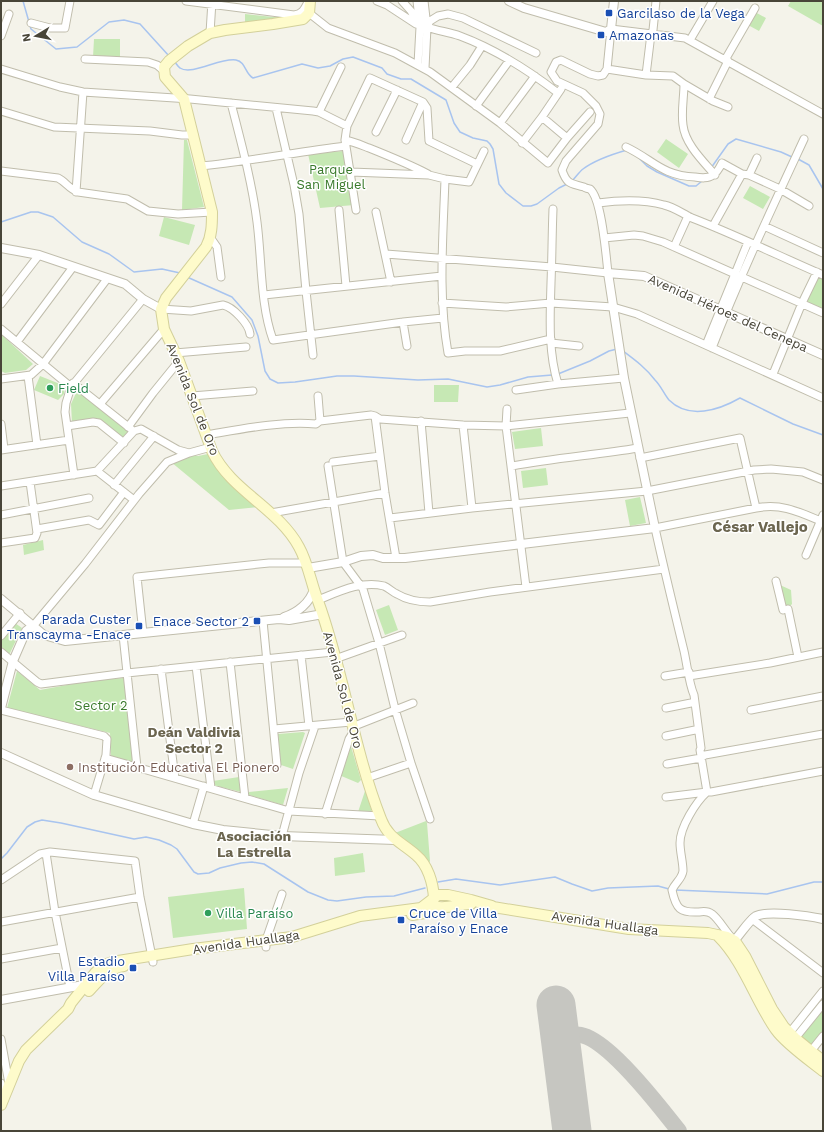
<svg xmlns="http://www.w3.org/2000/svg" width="824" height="1132" font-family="'Work Sans',sans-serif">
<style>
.green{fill:#c6e8b4}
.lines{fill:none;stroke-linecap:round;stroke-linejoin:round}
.stream{stroke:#a8c4ef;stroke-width:1.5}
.taxiway{stroke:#c6c6c1;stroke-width:16}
.runway{stroke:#c6c6c1;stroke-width:39}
.minor-casing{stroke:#c0bdac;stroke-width:9}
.tertiary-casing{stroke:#c0bdac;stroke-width:10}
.secondary-casing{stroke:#d3d09a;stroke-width:12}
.minor{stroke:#fff;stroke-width:7}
.tertiary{stroke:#fff;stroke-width:8}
.secondary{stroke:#fefbcb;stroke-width:10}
.transit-dot{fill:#1a4fb4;stroke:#fff;stroke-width:1.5}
.leisure-dot{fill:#2e9e5b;stroke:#fff;stroke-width:1.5}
.education-dot{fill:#8d6e63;stroke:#fff;stroke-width:1.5}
.labels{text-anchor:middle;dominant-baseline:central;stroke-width:3;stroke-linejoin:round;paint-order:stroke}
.transit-label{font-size:13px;fill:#164399;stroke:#fff;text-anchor:start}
.park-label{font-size:13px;fill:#397a2b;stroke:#fff}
.street-label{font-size:13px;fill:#484538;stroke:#fff}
.leisure-label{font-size:13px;fill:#27864d;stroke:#fff;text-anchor:start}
.education-label{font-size:13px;fill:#785e54;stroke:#fff;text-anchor:start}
.neighbourhood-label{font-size:14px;font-weight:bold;fill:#6b654f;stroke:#fff}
.quarter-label{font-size:15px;font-weight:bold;fill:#6b654f;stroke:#fff}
</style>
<rect width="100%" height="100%" fill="#f4f3ea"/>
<!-- green -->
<path class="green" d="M791 1H823V26L788 6Z
M755 12 766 18 759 31 748 25Z
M245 14 283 18 245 23Z
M94 39H120V58L93 57Z
M666 139 688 154 679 168 657 152Z
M184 140H187L204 207 182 210Z
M344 151 354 205 320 208 308 154Z
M750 186 770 197 763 209 743 198Z
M164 217 195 225 189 245 159 236Z
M817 275 823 277V310L805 302Z
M1 334 33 364 26 370 5 373 1 371Z
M40 376 65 386 64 394 58 400 34 390Z
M434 385H459L458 402H434Z
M77 391 129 431 123 438 101 420 96 418 72 423 71 404Z
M541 428 543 446 515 449 512 432Z
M178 451 198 456 208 454 223 476 258 507 229 510 171 462Z
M546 468 548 485 523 488 521 471Z
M640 497 646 523 630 526 625 500Z
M43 540 44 550 24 555 23 545Z
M780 585 791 590 792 604 790 606 784 608Z
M389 605 398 630 385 635 376 610Z
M15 623 22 628 10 653H8L1 647V641Z
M17 671 40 690 94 680 124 678 133 761 132 762 111 756 110 733 7 708Z
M303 732 305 733 293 769 281 765 278 734Z
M350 743 361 780 358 783 339 775Z
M239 777 241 792 213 785V781Z
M288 788 283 805 249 795V792Z
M366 788 372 813 358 812Z
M426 821 427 823 430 861 429 863 421 852 395 833Z
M363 853 365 872 335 876 334 858Z
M244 888 247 929 173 938 168 897Z
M823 1009V1034L813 1047 800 1036Z"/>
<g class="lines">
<!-- stream -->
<path class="stream" d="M23 1 29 22
M30 26 31 29 56 49 77 47 109 22 124 20 140 24 169 56
M174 61C176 63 178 67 180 68 192 76 221 57 236 60 246 62 245 74 253 78L302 64 318 68 330 66 343 59 353 57 382 68 387 74 401 79H411L446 100 454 123 460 132 473 138 487 141 490 144 493 149 499 184 506 193 523 206H531L537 204 559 188 567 184
M637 156 647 166 657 172 689 186H696L702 181
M798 159 809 165 823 189
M711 168 728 144 736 139 781 152 792 157
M572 181C576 177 579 172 583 169 595 160 613 154 627 150
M1 222 31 212H38L53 217 82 242 109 254 134 272 162 269 180 273
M187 277 232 297 252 320 258 336 265 371 270 379 278 383 295 382 337 376H354L418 380 448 379 487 387 500 385 528 377 552 375
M623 351C635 360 646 368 655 380 661 386 664 394 669 400 689 420 719 410 740 398L793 424 823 435
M558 374 590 361 609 351 617 349
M1 859 7 853 27 827 35 822 42 820 61 823 134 839 146 837 159 840 171 845 177 849 194 872 198 874 209 873 220 868 241 863 252 862 264 864 308 892 328 900 337 901 366 897 394 896 425 888
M438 882 456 879 500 885 555 877 572 884 592 891 608 888 658 886 669 889
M675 890 767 894 814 882H823"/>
<!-- taxiway -->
<path class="taxiway" d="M562 1051C575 990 667 1117 679 1131"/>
<!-- runway -->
<path class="runway" d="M556 1005 572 1131"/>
<!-- minor casing -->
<g class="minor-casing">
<path id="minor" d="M186 1 294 15C302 14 304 10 308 2
M377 1 387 5 416 24
M402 1 411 11 420 27H427L430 21 438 16 448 14 463 18 536 53
M417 1 420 27 418 64
M424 1 427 27 425 68
M309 13 328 28 395 53 430 72 500 123 548 163 567 138 590 112
M31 23 50 28H65L70 1
M427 27C438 31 449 32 460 36 495 49 528 70 558 93
M210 33 212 1
M1 36 9 14
M690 40 713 1
M85 59 148 62 157 65 163 70
M725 60 755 8
M1 69 60 87 83 92 190 99 313 111 319 112 347 126
M607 69 646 75 673 76 684 84C684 97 681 112 683 125 685 144 703 161 715 175
M646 75 651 34 653 30 656 1
M684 84 713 101 728 107
M452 87 470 65 482 46
M709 99 728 61
M231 103C241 142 252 182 257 222 262 260 260 304 273 340L403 322 443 318
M476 106 509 61
M276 108 294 185 299 214 306 291 313 355
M1 111 54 127 150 131 182 135H194
M319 112 341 67
M542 117 567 138
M500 123 535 76
M376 132 397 90
M345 140C354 142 361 145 369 148 389 156 409 164 428 174
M406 140 423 102
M522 143 542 117 561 89
M626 147C652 159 662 176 695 177 701 178 708 179 713 175 717 173 720 167 722 163L742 174 749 175 780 189 809 206
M201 166C250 161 297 152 346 146
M1 171 58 178C66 182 69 189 78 192L127 199 148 211 178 214 212 212
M351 172 429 175 445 179 469 182 484 151
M749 175 757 158
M445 179C443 238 438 296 448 353L465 351H500L551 339
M76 192 83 92
M598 203C620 200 643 199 664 205 674 207 683 214 692 218 736 235 779 256 823 275
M553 209C552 234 552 258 551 283 550 316 548 352 558 384
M339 210 346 286
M356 210 345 140 347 126 370 78 423 102 427 108 429 141 477 164
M376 212 391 282
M713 226 742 174
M764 226 823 253
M210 237 217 247 221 277
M604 238 634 235 643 236 663 242 823 313
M674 247 688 216
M386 254 552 267 608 273C606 256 602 199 590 189 589 189 585 188 584 187 571 183 567 185 562 170L566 161 598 124 600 114 596 106 583 93 557 81 551 72 556 62 561 60 590 74 598 76 603 75 607 69 611 29 685 38 823 114
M264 295 442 276
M442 303 506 307 551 303 613 307 637 314 823 398
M1 304 39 255
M161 309 191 311 223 305C233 307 249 324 250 334
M403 322 407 346
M1 329 71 387
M17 342 73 267
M551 343 579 346
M706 345 748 242
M712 348C740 276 772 208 804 139
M175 353 246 347
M773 374 802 303 817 272
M28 376 37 445
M1 379 31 375 43 364 107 279
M73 383 131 429
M516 390 558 384 624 378
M192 396 253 391
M318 396 320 421
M100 404 164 329
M507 409 506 426 526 587
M375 416 385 493 396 558
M421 421 429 513
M1 424 4 449
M463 425 472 508
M67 426 93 422 99 423 124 443
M128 427 153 393 179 361
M206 435C242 429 280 421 316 424L320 421 371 415 375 416 380 419 463 425 506 426 630 413
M1 450 69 440
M640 458 740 438 756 508
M333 462 380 456
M328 466 343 562 363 589 379 643 395 709 411 763 430 819
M512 466C554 458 596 455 638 448
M97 471 134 500
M74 475 65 412 66 403 71 387 143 299
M114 485 154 436
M1 486 97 471 134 431 141 429 178 450 189 453 211 447
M271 513 385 493
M1 515 89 498
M390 518 472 508 647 491 754 470 771 469 803 472 823 480
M37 529 89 520 99 525 124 492
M1 543 35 538 37 533 30 482
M806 555 823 515
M776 581 783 610
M318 600C338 592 362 580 384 586 389 588 392 592 397 594 407 600 418 602 430 602L490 592 664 569
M788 609 798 657
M263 621 277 765
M34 625 85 564 139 494 167 462 189 453
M143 633 137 577 269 563H306
M123 635 137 767
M1 636 20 613
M1 652 37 682 41 684 127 673 333 652
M301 655 309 726
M335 659 402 635
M230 662 245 798
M196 666 211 788
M161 669 175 778
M665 676 689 672
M689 676 770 663 823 652
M666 708 691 703
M1 710 104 736 107 739 106 755 94 795
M751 710 823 696
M352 727 413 703
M274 729 351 722
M666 736 695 730
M105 758 289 811 380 816
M667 764 701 758 705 755 823 734
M367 778 411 763
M707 792 700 750 701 748 694 695C689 684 687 664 684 651 674 610 664 569 655 528L756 508C782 503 799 512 823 522
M707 792C696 802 680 827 680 843 680 852 683 862 683 871 682 879 675 883 672 890 676 909 680 913 699 912 704 911 708 911 712 914 718 918 726 932 732 938
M666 797 707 792H711L823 771
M325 814 349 739 354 731
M193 824 204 786
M282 836 299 773 315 726
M46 853 55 912 70 987
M1 880 40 854 50 852 135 861 140 897 153 962
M752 919 823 973
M1 922 140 897
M266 947V940L282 894
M1 959 62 948
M787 1036 823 991
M1 1039 9 1084
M793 1041 823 1004
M811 1051 823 1036
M1 1083 4 1097"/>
</g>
<!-- tertiary casing -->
<g class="tertiary-casing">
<path id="tertiary" d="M509 1 524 8 606 32 611 29 614 1
M1 248 39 255 125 284 143 299 161 309
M308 568 343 562 361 556 373 555 383 558H405L655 528 624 378 608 273 644 276 823 355
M1 599 44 635 65 641 279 619 289 620 323 614
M284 617C297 613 310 603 314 589
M1 708 13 661 26 631 34 625
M1 753 94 795 193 824 223 830 282 836 395 840
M731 944C739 937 748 921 756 916 768 910 809 916 823 919
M1 1000 89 984"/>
</g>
<!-- secondary casing -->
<g class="secondary-casing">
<path id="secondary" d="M310 1 309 13 303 19 273 24 225 30 210 33 188 46 169 61 164 67 165 77 184 99 212 212C212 224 212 236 206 247L166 298 161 309 164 329 179 361 212 451C231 491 278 508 299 547 308 563 311 583 318 601 344 672 353 748 381 819 388 838 401 842 416 855 428 865 433 883 434 898
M433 900 434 905C441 911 461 903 471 904
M487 906 629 929 708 933 727 937 735 941 745 956 772 1009 784 1027 795 1038 823 1061
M412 915 431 912 439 908
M718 936C744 962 755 1000 776 1030 786 1044 809 1060 823 1071
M89 991C99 980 108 968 124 966
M1 1105 19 1061 26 1050 68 1009 71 1003 95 973 104 965 112 962 193 949 292 937 360 916 421 908 438 895H448L471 900 492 906"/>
</g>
<!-- minor -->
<use href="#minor" class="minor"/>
<!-- tertiary -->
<use href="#tertiary" class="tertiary"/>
<!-- secondary -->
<use href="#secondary" class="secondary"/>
</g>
<!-- markers -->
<g class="transit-dot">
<rect x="605" y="9" width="8" height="8" rx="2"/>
<rect x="597" y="31" width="8" height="8" rx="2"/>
<rect x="253" y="617" width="8" height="8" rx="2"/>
<rect x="135" y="622" width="8" height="8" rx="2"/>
<rect x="397" y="916" width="8" height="8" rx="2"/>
<rect x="129" y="964" width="8" height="8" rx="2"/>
</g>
<g class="leisure-dot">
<circle cx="50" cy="388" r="4"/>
<circle cx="208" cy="913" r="4"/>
</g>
<circle class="education-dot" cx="70" cy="767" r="4"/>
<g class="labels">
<!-- transit labels -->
<g class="transit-label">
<text x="617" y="13">Garcilaso de la Vega</text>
<text x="609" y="35">Amazonas</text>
<text x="131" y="619" text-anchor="end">Parada Custer<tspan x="131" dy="15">Transcayma -Enace</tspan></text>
<text x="249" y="621" text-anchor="end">Enace Sector 2</text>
<text x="409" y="913">Cruce de Villa<tspan x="409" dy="15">Paraíso y Enace</tspan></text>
<text x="125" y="961" text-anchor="end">Estadio<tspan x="125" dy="15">Villa Paraíso</tspan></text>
</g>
<!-- park labels -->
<g class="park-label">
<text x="331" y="169">Parque<tspan x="331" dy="15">San Miguel</tspan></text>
<text x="101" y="705">Sector 2</text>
</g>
<!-- street labels -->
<g class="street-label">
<text transform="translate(728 313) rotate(24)">Avenida Héroes del Cenepa</text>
<text transform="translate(193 399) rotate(68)">Avenida Sol de Oro</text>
<text transform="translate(343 690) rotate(75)">Avenida Sol de Oro</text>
<text transform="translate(605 923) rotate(8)">Avenida Huallaga</text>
<text transform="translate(246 942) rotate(-8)">Avenida Huallaga</text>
</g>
<!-- leisure labels -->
<g class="leisure-label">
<text x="58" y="388">Field</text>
<text x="216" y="913">Villa Paraíso</text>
</g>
<!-- education labels -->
<g class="education-label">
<text x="78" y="767">Institución Educativa El Pionero</text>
</g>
<!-- neighbourhood labels -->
<g class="neighbourhood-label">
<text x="194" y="732">Deán Valdivia<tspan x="194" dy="16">Sector 2</tspan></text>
<text x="254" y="836">Asociación<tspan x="254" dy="16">La Estrella</tspan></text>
</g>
<!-- quarter labels -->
<g class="quarter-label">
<text x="760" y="527">César Vallejo</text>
</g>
</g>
<!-- border -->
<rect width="824" height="1132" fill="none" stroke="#484538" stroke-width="4"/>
<!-- north arrow -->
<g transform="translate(36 36) rotate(260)" stroke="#ffffff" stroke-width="3" paint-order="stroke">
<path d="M0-3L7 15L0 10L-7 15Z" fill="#484538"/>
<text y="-6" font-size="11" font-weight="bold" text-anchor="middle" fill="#484538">N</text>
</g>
</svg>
